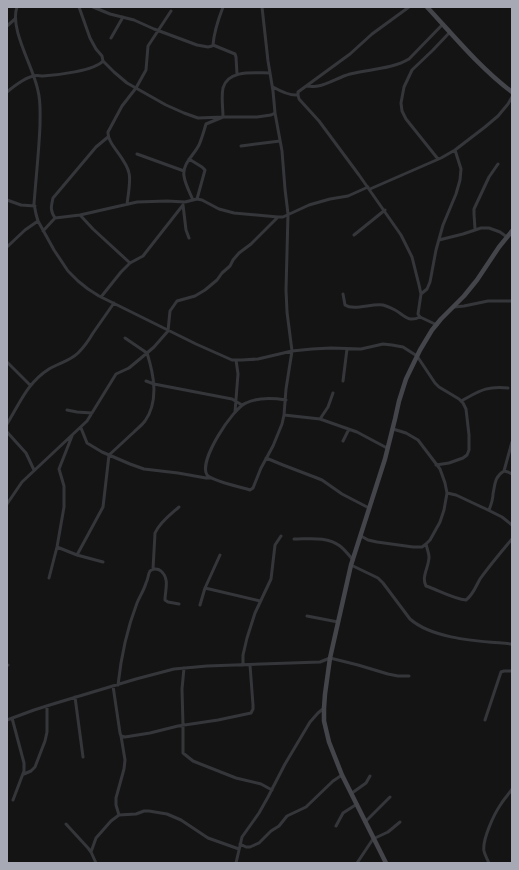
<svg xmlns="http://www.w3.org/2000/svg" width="519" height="870" font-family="'Space Grotesk',sans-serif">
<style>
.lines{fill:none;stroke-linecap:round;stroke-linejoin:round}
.minor{stroke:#35363a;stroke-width:3}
.secondary{stroke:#44454a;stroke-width:4.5}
</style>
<rect width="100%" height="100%" fill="#141415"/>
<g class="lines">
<!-- minor -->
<path class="minor" d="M17 7C9 29 34 68 38 91 41 102 40 113 40 125 39 151 36 177 34 204L36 214 38 221 54 250 68 271 78 281 88 289 99 296 196 344 232 360H242L258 359 292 351 312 349 331 348 361 349 383 344 392 345 403 347 417 356 435 383 439 387 459 399 463 403 466 409 469 435V450L467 455 463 458 449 463 436 465
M93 7 110 14 134 20 154 29 197 45 208 47 212 46 213 45C214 31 218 20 223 7
M262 7 268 61 273 91 275 113 282 151 285 189 288 214 286 290 287 312 292 351 286 389 284 415 282 424 273 446 261 468 253 488 250 490 247 489C239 487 211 480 207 475 198 461 233 408 246 403 258 397 273 398 286 400
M409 7 372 34 350 54 298 92V95L299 99 319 121 359 175 401 235 412 257 419 285 421 294 418 314 420 317 437 325
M7 26 15 19
M111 38 123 17
M213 45 235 54 236 57 237 74
M103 61 114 72 127 83 166 105 184 113 198 118 223 117C223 108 221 97 223 88 228 69 255 73 270 73
M306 86C310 86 314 87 318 86 329 84 339 77 350 74 370 69 392 69 409 59L443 24
M273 87C280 91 289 96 298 95
M7 92C13 87 26 77 34 76 36 75 40 76 43 76 57 75 94 71 103 61L102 56 96 49 90 38 79 7
M241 146 280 141
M137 154 184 171
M189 159 202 167 205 170 197 199
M438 159 406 119 402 111 401 103 404 87 412 70 433 50 450 32
M370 189 441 158 455 150 485 127 498 116 508 104 512 97
M7 200 21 205 35 206
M193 200C190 193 185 184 184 176 182 164 194 155 199 145 202 138 204 131 206 124L223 117H257L271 115 275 113
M127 204C128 196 131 181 129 173 126 158 107 144 108 132L122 106 136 88 146 70 148 46 171 11
M183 205 186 230 189 238
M80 215 93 229 130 263
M55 218C50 210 51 207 53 198L96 147 108 137
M475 229 474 214V209L489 177 498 164
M43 231 55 218 80 215 137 202 167 201 185 202 197 199 202 200 219 209 234 213 278 217H283L309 205 330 199 348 196 368 187
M354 235 385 210
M439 240 463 234 481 228H489L500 232 507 237
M7 247 25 230 38 221
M343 294 345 305C354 311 372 303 383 305 387 306 391 308 395 310 404 315 408 323 420 317
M421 294 427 289 430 282 436 250 443 225 456 194 460 180 461 169 455 150
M101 297 121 272 130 263 143 256 183 205
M454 307 464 306 488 301H512
M7 362 30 385
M146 381 154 384 232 399 242 405
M343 381 347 349
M461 401C480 391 485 386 508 388
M67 410 77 412 92 413
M235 412 238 374 236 360
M284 415 320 419 328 407 333 393
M320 419 357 432 387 448
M7 424C20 403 27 383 49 369 59 363 70 361 78 353 84 347 89 340 93 333 100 323 107 313 114 303
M81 428 87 443 102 452 130 464 144 469 178 473 206 478H211
M7 432 26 453 34 470
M343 441 349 429
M266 458 283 465 317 478 322 480 342 494 369 508
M504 471 512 442
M447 493 456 495 486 509 502 517 512 525
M7 504 22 482 87 421 116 374 129 368 147 353 154 347 168 331 170 311 177 301 195 296 205 290 217 280 222 273 230 266 233 260 239 253 251 244 278 217
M489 510C491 505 493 500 493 494 495 484 495 476 504 471L508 472 512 474
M361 536 368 540 377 542 413 547H422L426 544 430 540 440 522 444 510 447 493 445 483 440 469 418 440 406 433 393 429
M294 539C309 539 327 536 340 546 345 550 349 555 353 560
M426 544C427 549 429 553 429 557 429 567 421 577 426 586 438 590 454 599 466 600 473 595 476 586 480 579 490 565 501 552 512 539
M57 547 77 555 103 562
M77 555 103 507 109 455C117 448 125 440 134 432 137 429 142 425 145 421 159 401 154 375 147 353L125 338
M220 555 205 588 260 601
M351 565 378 578 383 583 410 619C434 640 481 641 512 644
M153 569 155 533C160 522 171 514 179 507
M49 578 57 547 64 507V486L59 469 72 436
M200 605 205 588
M307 616 338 622
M243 665V655L247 638 255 613 271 579 275 545 281 536
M7 666 8 665
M184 668 182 689 183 725V753L193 761 236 778 261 784 272 790
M118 685C121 657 127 629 137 603 140 596 144 590 146 583 148 580 148 574 150 571 151 570 154 569 155 569 158 569 159 569 161 571 170 579 165 590 165 600L168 602 179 604
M113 686 120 733 121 736 125 737 150 733 178 726 218 720 251 713 253 709V705L250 665
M75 697 83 757
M12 718 24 763V771L13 800
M7 720 34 710 53 704 136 679 174 669 207 666 320 662 330 658 358 665 388 674 398 676H409
M485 720 501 672 504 671H512
M24 774 31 771 35 767 45 741 47 732V706
M352 793 366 783 370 776
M119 815 136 814 144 811H149L167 814 181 820 208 838 239 849
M365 822 390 797
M66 824 88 848 91 852 96 863
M336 826 343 813 357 804
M240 844 246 847H250L259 843 271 831 279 826 287 816 306 807 333 781 342 775
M91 852 96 838 111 821 119 815 116 805V798L124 769 125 760 121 736
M236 863 242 837 259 813 268 797 285 764 310 722 318 713 324 708
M357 863 373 839 388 832 400 822
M489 863C487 859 485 855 484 851 482 840 494 814 501 804 504 799 509 794 512 789"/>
<!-- secondary -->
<path class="secondary" d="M427 7C454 36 480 68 512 92
M386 863 342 775 329 742 324 721V708L325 694 330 658 351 565 385 459 395 419 399 401 406 379 420 350 432 330 441 319 464 296 477 280 499 247 512 231"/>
</g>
<!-- border -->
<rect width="519" height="870" fill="none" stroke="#a7aab5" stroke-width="16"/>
</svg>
